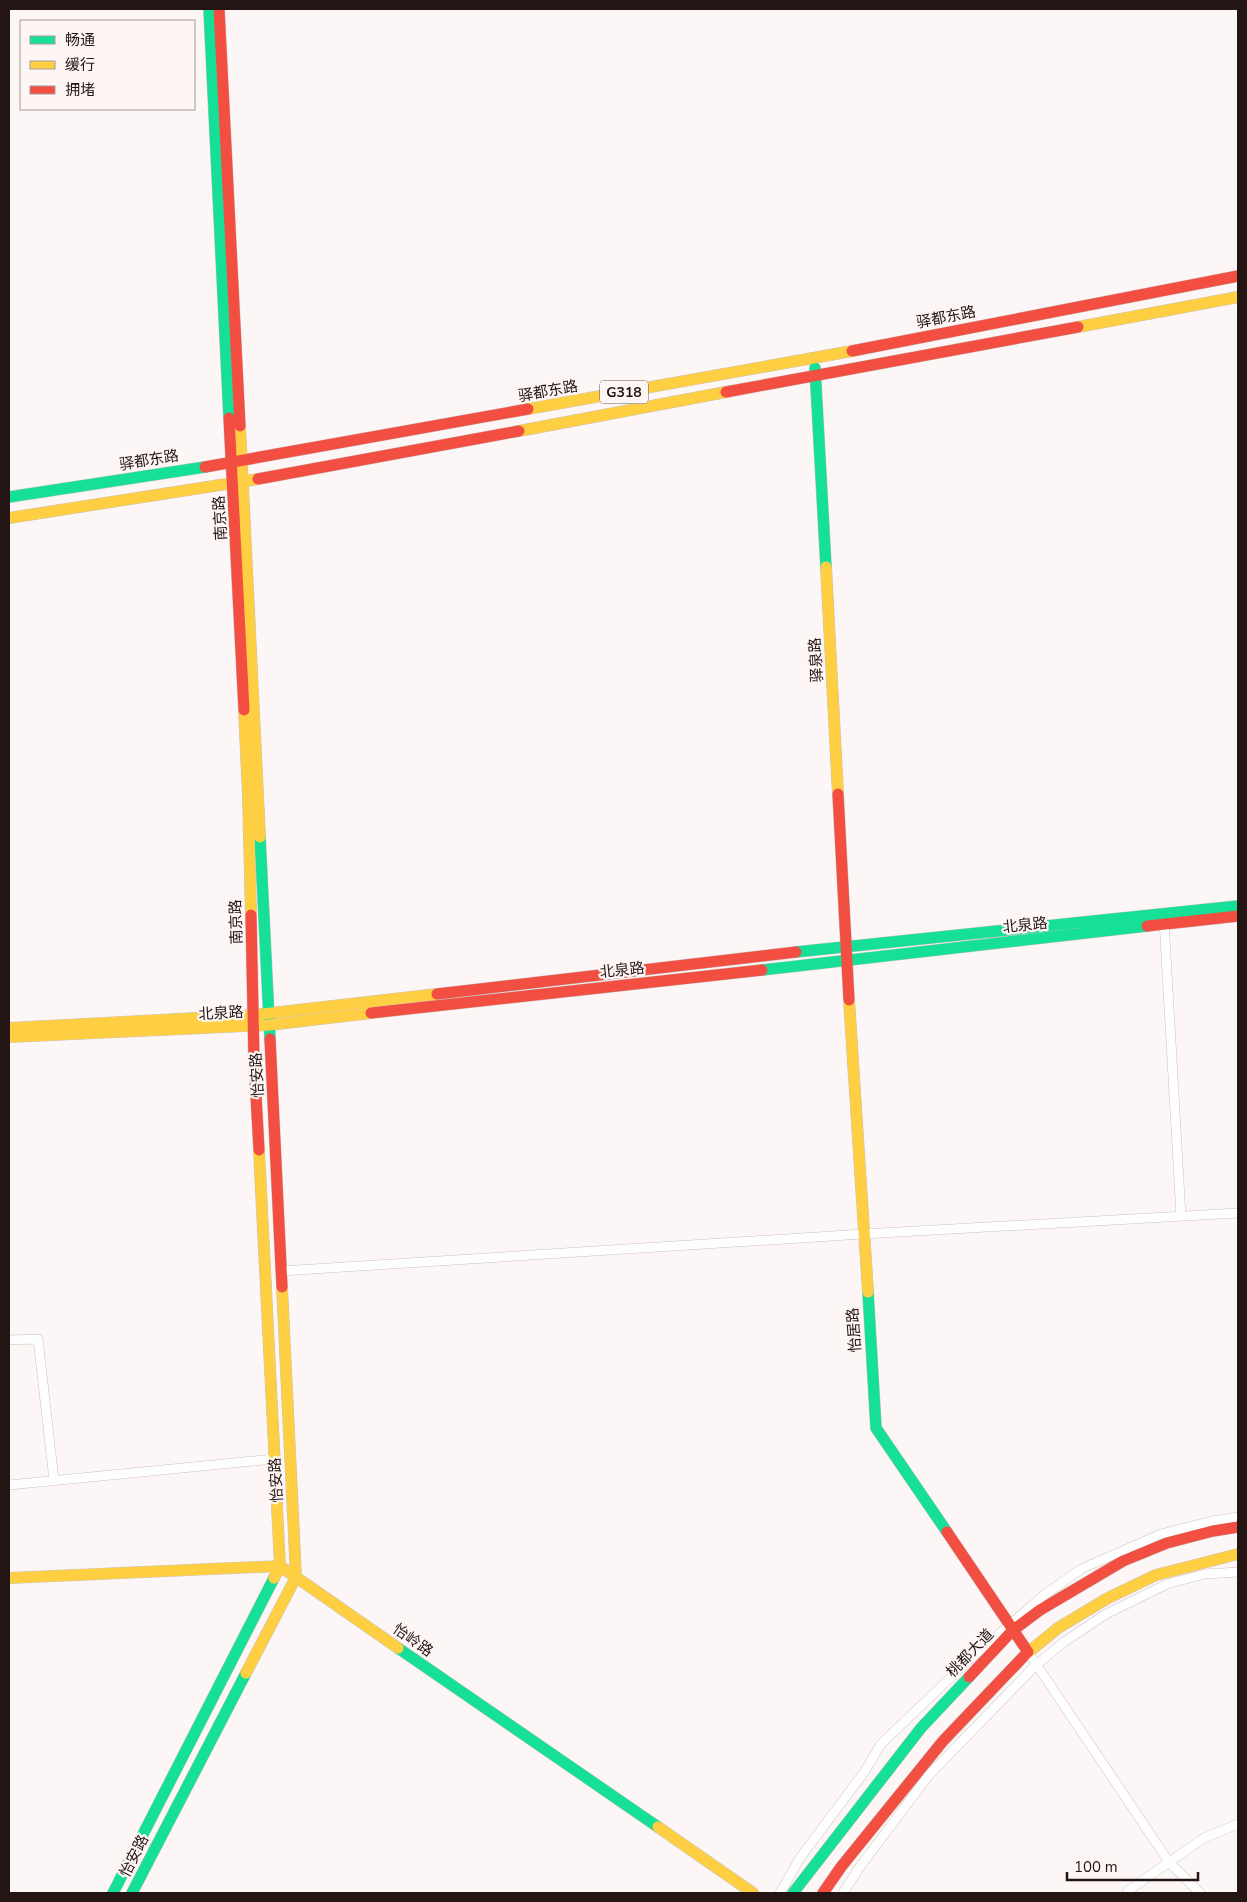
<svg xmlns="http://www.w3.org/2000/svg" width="1247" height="1902" font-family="'Nunito Sans','Noto Sans SC',sans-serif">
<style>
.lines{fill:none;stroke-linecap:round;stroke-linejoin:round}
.street-casing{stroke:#cbc2c0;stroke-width:10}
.fast-casing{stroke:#cbc2c0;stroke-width:12}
.slow-casing{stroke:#cbc2c0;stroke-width:12}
.jam-casing{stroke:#cbc2c0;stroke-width:12}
.street{stroke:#fffefe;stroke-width:9}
.fast{stroke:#16e098;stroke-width:11}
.slow{stroke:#ffcf43;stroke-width:11}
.jam{stroke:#f24e42;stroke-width:11}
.labels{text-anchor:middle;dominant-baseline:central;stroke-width:4.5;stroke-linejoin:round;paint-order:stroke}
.shield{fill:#fef6f4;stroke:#655856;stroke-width:1}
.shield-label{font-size:14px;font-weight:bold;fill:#231513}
.street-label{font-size:15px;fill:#231513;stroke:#fef6f4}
</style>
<rect width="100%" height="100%" fill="#fcf7f6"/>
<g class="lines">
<!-- street casing -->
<g class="street-casing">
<path id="street" d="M1164 920 1181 1216
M281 1271 863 1234 1238 1213
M9 1340 38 1339 54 1480
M9 1485 274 1459
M1028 1652 1169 1862 1200 1893
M780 1893 800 1858 865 1771 881 1744 969 1660 1043 1596 1081 1569 1161 1534 1212 1521 1238 1517
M843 1893 859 1868 929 1775 1036 1665 1064 1642 1106 1614 1167 1584 1205 1574 1238 1572
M1127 1893 1129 1890 1204 1838 1238 1824"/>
</g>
<!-- fast casing -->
<g class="fast-casing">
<path id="fast" d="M209 9 229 418
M815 368 826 567
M9 497 205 467
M260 837 270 1039
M796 952 1238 906
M762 970 1147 926
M868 1292 876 1428 947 1532
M398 1648 658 1827
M113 1893 274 1578
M132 1893 246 1673
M793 1893 921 1728 969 1677"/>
</g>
<!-- slow casing -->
<g class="slow-casing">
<path id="slow" d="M1078 327 1238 297
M528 409 852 351
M240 426 260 837
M519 431 726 392
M9 518 258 479
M826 567 838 794
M244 710 248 794 251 915
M849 1000 868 1292
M9 1028 254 1015 437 994
M9 1037 269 1025 371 1013
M259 1150 280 1566 274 1578
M9 1578 280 1566 398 1648
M1025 1655 1058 1628 1108 1598 1156 1575 1238 1554
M246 1673 296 1577 282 1287
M658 1827 753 1893"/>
</g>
<!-- jam casing -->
<g class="jam-casing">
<path id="jam" d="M219 9 240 426
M852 351 1238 276
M726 392 1078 327
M229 418 244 710
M205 467 528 409
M258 479 519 431
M838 794 849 1000
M251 915 254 1060 259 1150
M1147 926 1238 916
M437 994 796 952
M371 1013 762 970
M270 1039 282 1287
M947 1532 1028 1652
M969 1677 1012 1631 1040 1610 1123 1561 1167 1543 1213 1531 1238 1527
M823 1893 841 1867 943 1741 1025 1655"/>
</g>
<!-- street -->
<use href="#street" class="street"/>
<!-- fast -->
<use href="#fast" class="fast"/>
<!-- slow -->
<use href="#slow" class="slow"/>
<!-- jam -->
<use href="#jam" class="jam"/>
</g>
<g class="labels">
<!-- shield labels -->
<rect class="shield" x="600" y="380.5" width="48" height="23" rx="4"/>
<g class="shield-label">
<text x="624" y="392">G318</text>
</g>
<!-- street labels -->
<g class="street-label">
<text transform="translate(946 317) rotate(-11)">驿都东路</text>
<text transform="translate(548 391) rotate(-10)">驿都东路</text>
<text transform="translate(149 460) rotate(-9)">驿都东路</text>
<text transform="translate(220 518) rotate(-93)">南京路</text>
<text transform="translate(816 660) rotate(-93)">驿泉路</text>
<text transform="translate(236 922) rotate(-92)">南京路</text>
<text transform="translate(1025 925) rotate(-6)">北泉路</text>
<text transform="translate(622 970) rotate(-6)">北泉路</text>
<text transform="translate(221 1013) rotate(-3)">北泉路</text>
<text transform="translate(257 1075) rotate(-93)">怡安路</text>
<text transform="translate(854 1330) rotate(-94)">怡居路</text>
<text transform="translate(276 1480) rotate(-93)">怡安路</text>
<text transform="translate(413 1640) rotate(35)">怡岭路</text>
<text transform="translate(970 1653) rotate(-46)">桃都大道</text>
<text transform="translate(134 1856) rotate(-63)">怡安路</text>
</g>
</g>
<!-- border -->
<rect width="1247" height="1902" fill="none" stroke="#231513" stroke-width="20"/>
<!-- legend -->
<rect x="20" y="20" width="175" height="90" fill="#fef6f4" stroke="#a69c9a"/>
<rect x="30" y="36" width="25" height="8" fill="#16e098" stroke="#a69c9a"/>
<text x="65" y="45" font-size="15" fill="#231513">畅通</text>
<rect x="30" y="61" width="25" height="8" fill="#ffcf43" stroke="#a69c9a"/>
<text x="65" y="70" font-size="15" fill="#231513">缓行</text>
<rect x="30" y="86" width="25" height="8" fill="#f24e42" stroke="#a69c9a"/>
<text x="65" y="95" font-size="15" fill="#231513">拥堵</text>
<!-- scale -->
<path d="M1067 1872v8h131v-8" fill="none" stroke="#231513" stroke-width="2.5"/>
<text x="1074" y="1872" font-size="15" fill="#231513" stroke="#fef6f4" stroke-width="4" paint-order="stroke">100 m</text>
</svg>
